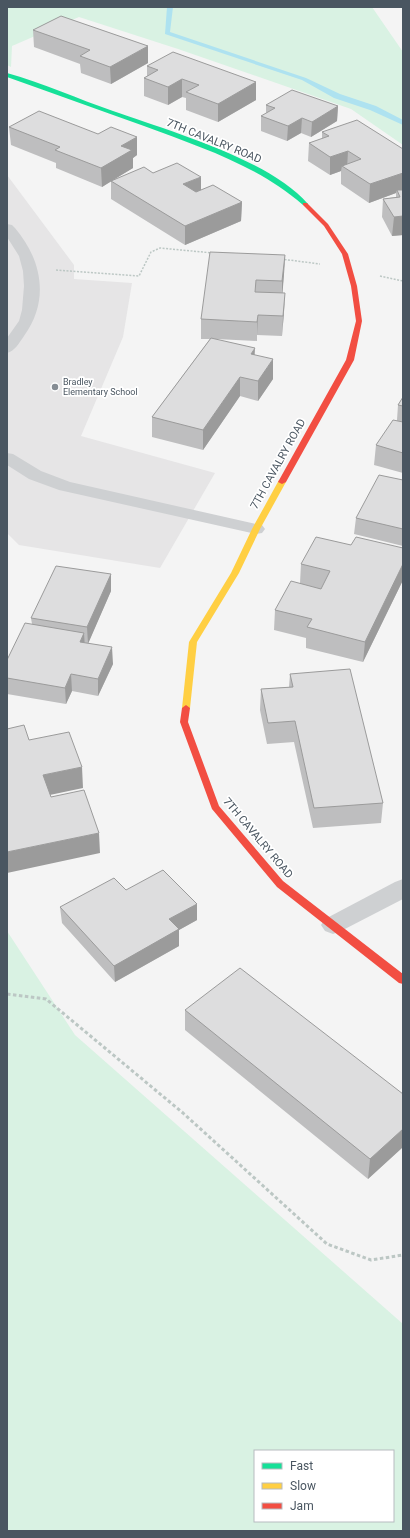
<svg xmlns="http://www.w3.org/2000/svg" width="410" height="1538" font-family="Roboto,sans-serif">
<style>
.education{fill:#e6e5e6}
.green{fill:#d9f2e3;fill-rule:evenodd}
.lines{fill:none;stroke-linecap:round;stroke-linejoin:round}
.stream{fill:#aee2f0;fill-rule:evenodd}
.path-far1{stroke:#bcc7c4;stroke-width:1.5;stroke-dasharray:2 1.5;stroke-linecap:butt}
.path{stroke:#bcc7c4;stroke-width:3;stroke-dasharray:3.5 2.5;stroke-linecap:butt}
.lane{fill:#ced0d2;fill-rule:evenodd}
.street{fill:#ced0d2;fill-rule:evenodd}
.fast{fill:#16e098;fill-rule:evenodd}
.slow{fill:#ffcf43;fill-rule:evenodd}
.jam{fill:#f24e42;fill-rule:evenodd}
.wall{fill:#bebebf}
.shaded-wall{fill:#9b9b9b}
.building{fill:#ddddde;stroke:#9b9b9b}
.poi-dot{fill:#868d94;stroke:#fff;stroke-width:1.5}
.labels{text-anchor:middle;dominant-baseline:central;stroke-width:3.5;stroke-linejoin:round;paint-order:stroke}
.far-poi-label{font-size:9px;fill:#4a5661;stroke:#fff;text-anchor:start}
.street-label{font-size:11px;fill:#4a5661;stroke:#fff}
</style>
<rect width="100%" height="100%" fill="#f4f4f4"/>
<!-- education -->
<path class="education" d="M7 175 74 265V279L132 283 123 337 81 436 215 473 160 568 19 545 7 533Z"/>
<!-- green -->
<path class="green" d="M7 7H372L403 52V145L351 109 178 49 79 17 12 46 11 67 7 65Z
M7 931 75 1035 403 1324V1531H7ZM255 1451H393V1521H255Z"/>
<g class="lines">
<!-- stream -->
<path class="stream" d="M167 7H173L170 32 306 78 340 94 376 106 403 120V125L370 110 334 98 302 80 165 34Z"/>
<!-- path-far1 -->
<path class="path-far1" d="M281 259 320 264
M56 270 139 276 151 252 160 248 213 253
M380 276 403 281"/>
<!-- path -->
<path class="path" d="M7 994 46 999 183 1113 327 1244 371 1260 403 1255"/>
<!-- lane -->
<path class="lane" d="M7 224 12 225 15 228C42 260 50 300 24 336 19 343 15 351 7 353V338L19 321 22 310 24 286 23 271 19 256 7 237Z
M7 453 13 454 41 471 70 482 256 524 262 525 265 529 262 533 256 534 59 490 29 479 7 465Z"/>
<!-- street -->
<path class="street" d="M403 879V899L341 931 333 934 325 931 321 925 325 919 395 882Z"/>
<!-- fast -->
<path class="fast" d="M7 73C43 83 78 99 113 111 169 131 269 159 308 204L303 205C257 165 200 147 144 126 98 110 53 93 7 77Z"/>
<!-- slow -->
<path class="slow" d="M279 480H285L286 482 260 529 239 573 197 642 190 708 186 711 183 710 182 708 189 642 231 573 252 529Z"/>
<!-- jam -->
<path class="jam" d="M303 203H307L328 224 348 254 357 286 362 321 354 360 286 482 282 484 278 482 346 360 356 321 351 286 342 254 324 226 303 205Z
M186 705 190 708 188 722 219 806 283 881 403 974V984L399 983 277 887 212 809 180 722 182 708Z"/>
</g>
<!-- wall -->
<path class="wall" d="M33 30 148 63 111 84 81 73 80 64 34 47Z
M147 66 256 82V100L218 122 186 110V98L182 97 168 105 144 96V78L147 76Z
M266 105 338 106 337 121 311 137 301 133 287 141 261 131V116L266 114Z
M9 127 137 137V155L133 158V168L114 179 153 173 201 190 242 202 241 221 185 245 111 199V181L102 187 56 168V163L11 145Z
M322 132 403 149V235L392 236 382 217 383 199 396 197V193L369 203 341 184V171L330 175 308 161 309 143 322 139Z
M285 255 284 274 282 293 284 312 282 336 257 335V341L216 339 255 355 273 379 258 401 240 396 203 450 152 437V417L210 339H201V319Z
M403 397V473L374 465 376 445 397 420 398 405Z
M403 480V546L354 534 356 518Z
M351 545 403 548V580L363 662 306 648V638L274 630 275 610 300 583 301 564Z
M111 574V591L88 643 113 664 98 696 72 691 66 704 7 694V678L32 624 31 618Z
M290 674 383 803 381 823 313 828 294 742 267 744 260 710 261 689 289 687Z
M126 890 197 904V920L179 930V946L115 982 62 923 60 907Z
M185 1010 403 1094V1147L368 1179 185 1030Z"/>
<!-- shaded-wall -->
<path class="shaded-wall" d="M148 46V63L111 84 110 67Z
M182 79V97L168 105V87Z
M256 82V100L218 122V104Z
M338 106 337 121 311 137 312 122Z
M302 118 301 133 287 141 288 126Z
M137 137V155L133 158V168L102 187 101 168 121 146Z
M348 151 347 169 342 166 341 171 330 175V157Z
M403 173V191L397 190 396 193 369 203 370 184Z
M201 177V196L183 184Z
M242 202 241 221 185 245V226Z
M403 216V235L392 236 394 217Z
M285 255 284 274 282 300V281Z
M285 293 284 312 282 336 283 316Z
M258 315 257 335V341V322Z
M255 348 254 368 251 354Z
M273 359V379L258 401V381Z
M240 377V396L203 450V430Z
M403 564V580L363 662 365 642Z
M111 574V591L88 644 87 627Z
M84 633 85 649 80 642Z
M112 647 113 664 98 696V679Z
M71 674 72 691 66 704 65 688Z
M82 767 83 788 45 796 43 775Z
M99 833 100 853 7 873V852Z
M197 904V920L179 930V946L115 982 114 966 169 919Z
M403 1129V1147L368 1179 370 1159Z"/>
<!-- building -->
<path class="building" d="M61 16 148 46 110 67 80 56 90 50 33 30Z
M173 52 256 82 218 104 186 92 199 85 182 79 168 87 144 78 158 70 147 66Z
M292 90 338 106 312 122 302 118 288 126 261 116 275 108 266 105Z
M39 111 98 134 111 127 137 137 121 146 132 150 101 168 55 150 60 147 9 127Z
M357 120 403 149V173L370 184 342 166 361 159 348 151 330 157 309 143 329 136 322 132Z
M177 163 201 177 183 184 196 192 213 185 242 202 185 226 111 181 144 167 153 173Z
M397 190H403V216L394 217 383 199 400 197Z
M210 252 285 255 282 281 256 280 255 292 285 293 283 316 258 315 257 322 201 319Z
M211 338 255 348 251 354 273 359 258 381 240 377 203 430 152 417Z
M403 397V406L398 405Z
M393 420 403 422V453L376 445Z
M379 475 403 480V529L356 518Z
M316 537 351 545 356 537 403 548V564L365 642 307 627 312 619 275 610 291 581 321 589 330 571 301 564Z
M56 566 111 574 87 627 31 618Z
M25 623 84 633 80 642 112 647 98 679 71 674 65 688 7 678V660Z
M350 669 383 803 314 808 295 721 268 723 261 689 293 687 290 674Z
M24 725 29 740 69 732 82 767 43 775 51 797 84 790 99 833 7 852V729Z
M163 870 197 904 169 919 179 929 114 966 60 907 114 878 126 890Z
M240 968 403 1094V1129L370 1159 185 1010Z"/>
<!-- markers -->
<circle class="poi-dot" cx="55" cy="387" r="4"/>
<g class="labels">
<!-- far-poi labels -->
<g class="far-poi-label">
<text x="63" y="382">Bradley<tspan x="63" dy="10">Elementary School</tspan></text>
</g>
<!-- street labels -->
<g class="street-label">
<text transform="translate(214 141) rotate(22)">7TH CAVALRY ROAD</text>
<text transform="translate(278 464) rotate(-61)">7TH CAVALRY ROAD</text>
<text transform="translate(258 838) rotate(50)">7TH CAVALRY ROAD</text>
</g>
</g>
<!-- border -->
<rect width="410" height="1538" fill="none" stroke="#4a5661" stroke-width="16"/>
<!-- legend -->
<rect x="254" y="1450" width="140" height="72" fill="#ffffff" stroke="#b7bbc0"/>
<rect x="262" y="1463" width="20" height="6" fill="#16e098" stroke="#b7bbc0"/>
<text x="290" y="1470" font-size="12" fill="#4a5661">Fast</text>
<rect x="262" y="1483" width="20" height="6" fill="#ffcf43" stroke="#b7bbc0"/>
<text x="290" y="1490" font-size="12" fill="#4a5661">Slow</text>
<rect x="262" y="1503" width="20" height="6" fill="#f24e42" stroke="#b7bbc0"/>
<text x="290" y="1510" font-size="12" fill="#4a5661">Jam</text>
</svg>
